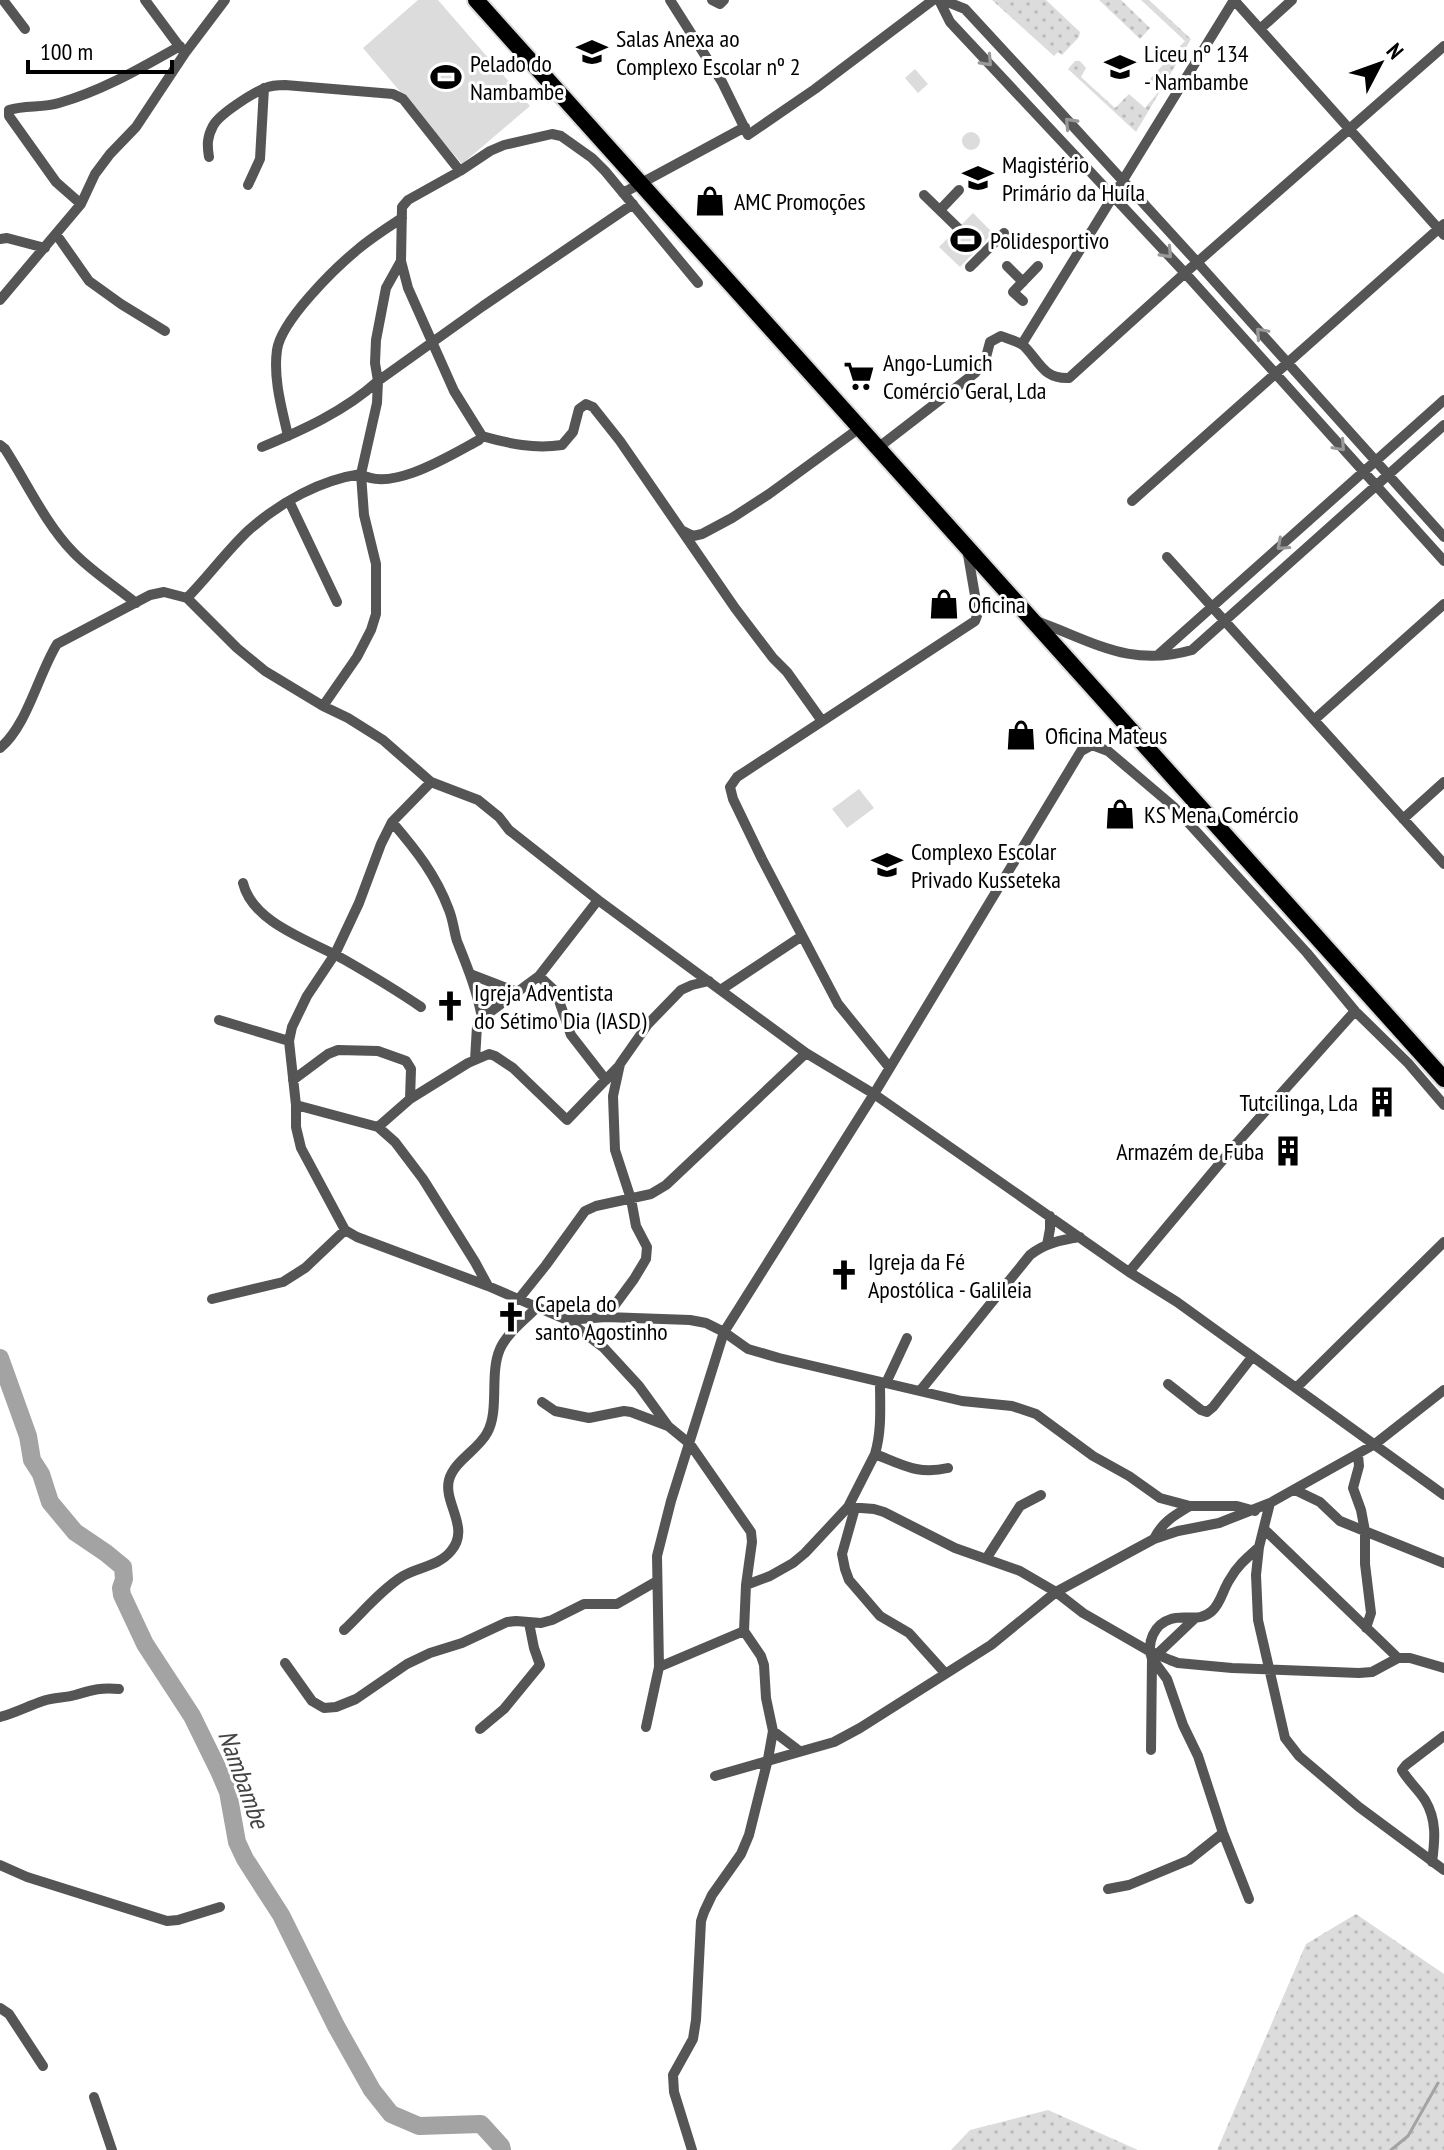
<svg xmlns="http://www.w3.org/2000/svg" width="1444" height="2150" font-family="'PT Sans Narrow',sans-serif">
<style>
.grass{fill:url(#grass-dots)}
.garden{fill:#dcdcdc}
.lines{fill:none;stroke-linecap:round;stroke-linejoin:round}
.stream{stroke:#a3a3a3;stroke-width:3}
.river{stroke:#a3a3a3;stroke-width:18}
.primary-casing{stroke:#dbdbdb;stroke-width:20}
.street{stroke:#555;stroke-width:10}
.primary{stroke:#000;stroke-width:16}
.oneway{stroke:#999}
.labels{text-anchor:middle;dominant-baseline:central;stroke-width:6;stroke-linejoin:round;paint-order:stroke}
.poi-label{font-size:24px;fill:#000;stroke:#fff;text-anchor:start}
.water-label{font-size:26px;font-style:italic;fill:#444;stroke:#fff}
</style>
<defs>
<pattern id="grass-dots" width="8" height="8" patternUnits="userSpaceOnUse" patternTransform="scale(2)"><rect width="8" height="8" fill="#dcdcdc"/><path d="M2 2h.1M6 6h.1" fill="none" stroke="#bbb" stroke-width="1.8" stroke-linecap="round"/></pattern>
</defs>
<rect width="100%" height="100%" fill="#fff"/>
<!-- grass -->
<path class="grass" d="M992 0H1046L1080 32 1079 37 1062 55 1058 52 1054 56Z
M1099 0H1121L1150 28 1140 39Z
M1141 0H1149L1191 39 1136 132 1068 69 1075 61H1080L1086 68 1081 77 1115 108 1129 94 1145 108 1160 90 1150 79 1185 41Z
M1356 1914 1444 1974V2150H1217L1306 1944Z
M1048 2110 1138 2150H951L970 2130Z"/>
<!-- garden -->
<path class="garden" d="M418 0H438L530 106 462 164 363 48Z
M915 69 928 84 918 93 905 78Z
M962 141a9 9 0 1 1 18 0a9 9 0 1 1-18 0Z
M973 213 993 233 960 267 939 247Z
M859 789 874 808 847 828 832 809Z"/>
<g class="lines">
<!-- stream -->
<path class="stream" d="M1391 2150 1408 2136 1438 2083"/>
<!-- river -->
<path class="river" d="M0 1358 28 1436 32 1460 41 1474 50 1502 75 1532 106 1553 123 1567 124 1579 121 1588 122 1595 145 1644 192 1716 219 1771 228 1792 237 1842 245 1859 281 1915 336 2026 372 2090 391 2114 419 2126 481 2124 501 2146 502 2150"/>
<!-- primary casing -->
<g class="primary-casing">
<path id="primary" d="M476 0 1444 1079"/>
</g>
<!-- street -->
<path class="street" d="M3 0 25 29
M145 0 182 50
M670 0 722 82 748 135 815 89 933 0
M712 0 720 4 724 0
M939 0 950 22 1185 273 1444 561
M943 0 965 9 1040 90 1197 262 1444 537
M1260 29 1292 0
M209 157C207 145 207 137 213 126 219 114 253 93 265 88 272 85 278 85 285 85L393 94 403 99 460 171
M248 185 260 159 264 88
M623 193 745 127
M924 195 958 228
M81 204 56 182 9 116V110C25 105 43 108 59 103 102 91 141 68 180 46
M940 210 959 190
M56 234 89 281 121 304 165 331
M0 239 7 238 45 248
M1007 266 1023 282
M970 267 1004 233
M0 300 81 204 95 174 110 154 136 127 185 53 225 0
M1023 301 1013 292 1038 266
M1022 344 1234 0 1444 235
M288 436C282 409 273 379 277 350 281 321 334 269 357 250 371 238 387 228 402 218
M482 436C510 444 534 449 562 445L573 432 579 409 586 404 593 407 620 441 735 608 773 658 787 672 822 721
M0 445 5 449C27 483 45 523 73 552 91 571 115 586 136 603
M262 447C303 430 345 411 378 381L483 306 633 204
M879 447 975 373 985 361 990 342 1001 336C1008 339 1018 341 1024 346 1040 362 1043 379 1069 378L1185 273 1444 46
M289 501 337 602
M1132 501 1444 224
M683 531 693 536 702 534 732 518 769 494 861 427
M1167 557 1444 864
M187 598C209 576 227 550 250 529 281 502 320 480 361 474 391 493 451 455 479 440L482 436 454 391 408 288 401 261 402 207 408 200 460 171 490 151 504 145 552 134 561 136 592 158 605 171 698 283
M1036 621C1093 641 1129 668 1192 650L1444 425
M1158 655 1444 400
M323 706 357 657 371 630 376 614V564L364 515 361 474 377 403 378 381 375 363 376 340 386 288 401 261
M1314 720 1444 604
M0 748C27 726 38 675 57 644L150 595 164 592 187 598 237 648 265 671 323 706 348 718 383 740 431 782 478 800 499 817 509 830 598 900 806 1053 874 1094 1129 1272 1177 1302 1444 1495
M431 782 392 822 381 844 359 903 335 954 307 996 292 1027 289 1041 296 1105V1127L301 1148 345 1230 357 1237 488 1286 567 1320 606 1317 690 1320 706 1323 724 1332 748 1349 779 1358 962 1401 1012 1406 1036 1414 1093 1456 1129 1476 1160 1498 1190 1506H1237L1255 1511
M1403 819 1444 782
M392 822C416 850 436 875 449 910 453 920 454 931 457 941 467 966 477 990 482 1018
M243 883C253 924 312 941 345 960 371 975 396 990 421 1007
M470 974 517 992
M539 976 556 992 571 1035 606 1080
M722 989 802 936
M1355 1011 1408 1063 1444 1105
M219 1020 289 1041
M475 1060 477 1026 482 1018 539 976 598 900
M889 1067 838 1004 762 859 733 799 730 787 737 777 975 621 978 613 967 549
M293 1080 328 1054 338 1050 378 1051 406 1061 411 1069 410 1099
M296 1105 378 1127 395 1142 423 1179 475 1262 488 1286
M378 1127 410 1099 468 1063 489 1054 495 1056 513 1068 567 1120 618 1067
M1047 1245 1050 1229V1216
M212 1299 283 1282 305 1268 345 1230
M518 1300 546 1265 585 1211 596 1206 651 1194 666 1185 806 1053
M606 1317 634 1279 646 1259 647 1247 636 1226 631 1199 615 1150 613 1096 620 1064 648 1024 681 990 692 985 709 981
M567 1320 604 1348 639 1386 668 1426 690 1444 751 1532 752 1542 746 1585 744 1631 761 1656 764 1665 766 1698 773 1731 768 1759 749 1835 741 1854 712 1895 704 1912 701 1921 696 2020 693 2039 673 2075 674 2092 692 2150
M886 1383 907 1338
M1168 1384 1201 1410 1207 1412 1213 1407 1252 1357
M1296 1388 1444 1242
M920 1391 1030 1255C1045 1243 1061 1240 1080 1237
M542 1402 555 1411 589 1418 624 1411 631 1412 668 1426
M875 1454C903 1465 918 1475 948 1468
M1358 1455 1359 1466 1353 1488 1361 1510 1365 1531V1564L1371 1613 1366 1628
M1295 1490 1320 1502 1340 1521 1444 1563
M1270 1503 1259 1547 1256 1575 1258 1620 1285 1738 1299 1756 1359 1807 1444 1870
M848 1507 874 1509 884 1512 955 1548 1020 1571 1056 1592 1083 1613 1149 1651 1170 1660 1178 1663 1232 1668 1359 1673 1372 1672 1398 1658H1410L1444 1668
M855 1508 842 1554 845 1569 849 1580 880 1616 909 1633 945 1673
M1264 1529 1398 1658
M1154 1539C1162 1522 1175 1515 1190 1506
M986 1559 1020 1506 1041 1495
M746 1585 770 1576 793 1563 805 1553 848 1507 875 1454C882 1430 880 1406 880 1382
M344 1630C361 1614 383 1588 403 1576 418 1567 439 1566 451 1551 471 1528 443 1503 449 1480 454 1461 478 1450 487 1433 500 1410 489 1374 500 1349 507 1333 525 1320 536 1308
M1154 1657 1194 1619
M1152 1662 1156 1664 1167 1679 1183 1725 1198 1756 1223 1833 1249 1899
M285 1663 312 1701 324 1708 336 1707 356 1699 407 1664 430 1653 462 1643 507 1622 516 1621 541 1623 552 1620 584 1604H617L657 1581
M659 1667 744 1631
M0 1717C15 1713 28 1706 43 1701 53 1697 65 1698 75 1695 92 1690 101 1687 119 1689
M646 1727 659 1667 657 1556 671 1501 724 1332 874 1094 1081 751 1092 745 1108 751 1174 807 1307 953 1355 1011 1237 1143 1129 1272
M480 1729 504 1709 540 1665 534 1648 529 1623
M773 1731 798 1750
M1151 1750 1152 1659C1146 1643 1154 1624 1171 1619 1185 1614 1199 1623 1212 1611 1221 1603 1223 1589 1230 1579 1237 1566 1248 1557 1259 1547
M715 1776 834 1742 860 1728 991 1645 1056 1592 1154 1539 1178 1531 1219 1523 1270 1503 1375 1444 1444 1390
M1432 1862C1435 1840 1437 1820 1425 1800 1418 1789 1408 1781 1402 1770L1406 1765 1444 1736
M0 1865 27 1877 167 1921 178 1920 220 1907
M1108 1889 1129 1885 1189 1860 1223 1833
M0 2008 9 2014 43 2066
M94 2097 112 2150"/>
<!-- primary -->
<use href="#primary" class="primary"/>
</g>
<!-- one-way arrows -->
<defs><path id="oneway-chevron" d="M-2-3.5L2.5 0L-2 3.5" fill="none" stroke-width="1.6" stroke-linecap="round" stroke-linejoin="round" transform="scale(2)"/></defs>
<g class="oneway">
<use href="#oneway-chevron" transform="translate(987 61) rotate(47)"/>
<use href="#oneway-chevron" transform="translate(1070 123) rotate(-133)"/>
<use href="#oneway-chevron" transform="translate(1167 253) rotate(47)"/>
<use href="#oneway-chevron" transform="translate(1261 333) rotate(-132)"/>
<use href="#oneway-chevron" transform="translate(1340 446) rotate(48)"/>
<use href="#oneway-chevron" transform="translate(1282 545) rotate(138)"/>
</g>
<!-- icons -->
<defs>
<g id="school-bare" transform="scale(2.4)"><path d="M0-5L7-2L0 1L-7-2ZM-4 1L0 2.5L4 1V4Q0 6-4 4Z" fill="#000" stroke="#fff" stroke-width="2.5" paint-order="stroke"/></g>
<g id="stadium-bare" transform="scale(2.4)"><path d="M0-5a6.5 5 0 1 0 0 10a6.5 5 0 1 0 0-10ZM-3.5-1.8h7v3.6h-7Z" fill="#000" stroke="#fff" stroke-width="2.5" paint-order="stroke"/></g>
<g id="shop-bare" transform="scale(2.4)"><path d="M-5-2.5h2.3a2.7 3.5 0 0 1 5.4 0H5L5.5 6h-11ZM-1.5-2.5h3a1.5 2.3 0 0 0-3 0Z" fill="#000" stroke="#fff" stroke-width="2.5" paint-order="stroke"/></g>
<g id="supermarket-bare" transform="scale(2.4)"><path d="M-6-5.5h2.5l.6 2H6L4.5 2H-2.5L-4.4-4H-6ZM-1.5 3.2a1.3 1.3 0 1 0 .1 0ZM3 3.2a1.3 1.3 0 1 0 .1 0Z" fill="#000" stroke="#fff" stroke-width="2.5" paint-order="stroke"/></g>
<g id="church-bare" transform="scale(2.4)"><path d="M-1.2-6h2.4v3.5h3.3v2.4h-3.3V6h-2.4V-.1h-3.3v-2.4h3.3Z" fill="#000" stroke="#fff" stroke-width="2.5" paint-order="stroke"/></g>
<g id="building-bare" transform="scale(2.4)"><path d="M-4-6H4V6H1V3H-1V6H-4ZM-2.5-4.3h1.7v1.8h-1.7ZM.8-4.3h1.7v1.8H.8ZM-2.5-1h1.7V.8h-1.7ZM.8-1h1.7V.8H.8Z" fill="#000" stroke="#fff" stroke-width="2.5" paint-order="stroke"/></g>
</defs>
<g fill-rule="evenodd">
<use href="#school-bare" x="592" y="52"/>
<use href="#school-bare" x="1120" y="67"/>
<use href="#stadium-bare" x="446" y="77"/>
<use href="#school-bare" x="978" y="178"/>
<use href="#shop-bare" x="710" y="201"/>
<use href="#stadium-bare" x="966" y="240"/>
<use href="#supermarket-bare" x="859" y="376"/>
<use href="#shop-bare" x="944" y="604"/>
<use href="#shop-bare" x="1021" y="735"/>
<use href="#shop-bare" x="1120" y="814"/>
<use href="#school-bare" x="887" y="865"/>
<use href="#church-bare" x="450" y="1006"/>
<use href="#building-bare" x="1382" y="1102"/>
<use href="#building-bare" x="1288" y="1151"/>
<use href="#church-bare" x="844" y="1275"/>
<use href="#church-bare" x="511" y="1317"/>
</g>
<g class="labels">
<!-- poi labels -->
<g class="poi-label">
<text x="616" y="38">Salas Anexa ao<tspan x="616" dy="28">Complexo Escolar nº 2</tspan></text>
<text x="1144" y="53">Liceu nº 134<tspan x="1144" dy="28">- Nambambe</tspan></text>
<text x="470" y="63">Pelado do<tspan x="470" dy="28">Nambambe</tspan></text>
<text x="1002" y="164">Magistério<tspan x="1002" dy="28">Primário da Huíla</tspan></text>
<text x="734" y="201">AMC Promoções</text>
<text x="990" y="240">Polidesportivo</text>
<text x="883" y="362">Ango-Lumich<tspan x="883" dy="28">Comércio Geral, Lda</tspan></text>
<text x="968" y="604">Oficina</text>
<text x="1045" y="735">Oficina Mateus</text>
<text x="1144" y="814">KS Mena Comércio</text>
<text x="911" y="851">Complexo Escolar<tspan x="911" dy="28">Privado Kusseteka</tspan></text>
<text x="474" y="992">Igreja Adventista<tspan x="474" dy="28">do Sétimo Dia (IASD)</tspan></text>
<text x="1358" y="1102" text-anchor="end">Tutcilinga, Lda</text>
<text x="1264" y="1151" text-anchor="end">Armazém de Fuba</text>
<text x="868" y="1261">Igreja da Fé<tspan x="868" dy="28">Apostólica - Galileia</tspan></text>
<text x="535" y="1303">Capela do<tspan x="535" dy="28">santo Agostinho</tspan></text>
</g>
<!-- water labels -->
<g class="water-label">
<text transform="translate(244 1779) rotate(70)">Nambambe</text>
</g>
</g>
<!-- north arrow -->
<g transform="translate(1380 64) rotate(49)" stroke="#ffffff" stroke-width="6" paint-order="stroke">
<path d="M0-6L14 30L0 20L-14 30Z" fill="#000000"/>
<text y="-12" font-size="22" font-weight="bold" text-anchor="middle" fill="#000000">N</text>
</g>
<!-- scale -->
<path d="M28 60v12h144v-12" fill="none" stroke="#000000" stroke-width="4"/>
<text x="40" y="60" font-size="24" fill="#000000" stroke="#ffffff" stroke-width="6" paint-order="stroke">100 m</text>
</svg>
